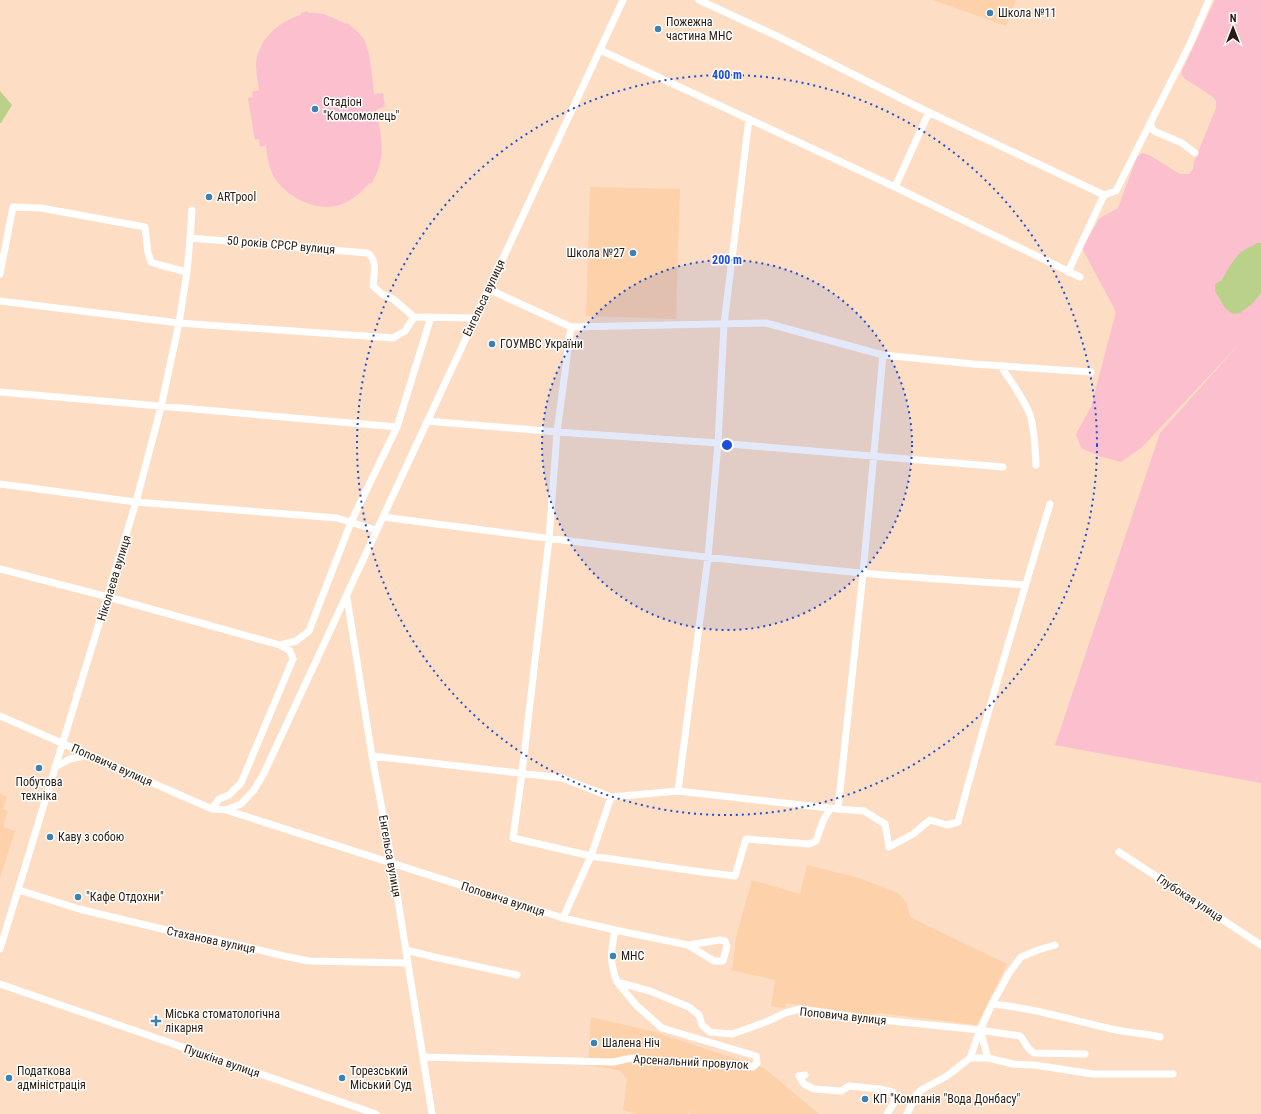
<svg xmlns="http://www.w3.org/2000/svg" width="1261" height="1114" font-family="'Roboto Condensed',sans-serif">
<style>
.built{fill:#fdd1aa}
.green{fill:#fbbfcd}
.water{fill:#bad189}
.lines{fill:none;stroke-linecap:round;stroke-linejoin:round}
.minor{stroke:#fff;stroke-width:7}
.ring{fill:none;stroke:#1d4ed8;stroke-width:2;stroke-dasharray:2 4}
.poi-dot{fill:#3982b6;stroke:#fff;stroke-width:1.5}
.labels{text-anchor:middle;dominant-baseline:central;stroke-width:3;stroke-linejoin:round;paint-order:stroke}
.poi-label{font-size:12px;fill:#291b0f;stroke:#fff;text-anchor:start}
.street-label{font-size:12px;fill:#291b0f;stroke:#fff}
.centre{fill:#1d4ed8;stroke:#fff;stroke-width:2}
.ring-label{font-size:12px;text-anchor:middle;font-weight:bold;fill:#1d4ed8;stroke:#fff;stroke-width:3;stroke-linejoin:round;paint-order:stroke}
</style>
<rect width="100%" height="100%" fill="#fddec4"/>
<!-- built -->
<path class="built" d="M933 0H1016L1006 26Z
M590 187 680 189 676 319 586 316Z
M0 793 7 797 3 809 8 811 3 827 15 831 0 878Z
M807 865 859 878 898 893 907 903 910 917 1007 964 977 1025 879 1013 870 1015 786 1003 785 1008 771 1006 775 980 731 970 733 964 736 937 752 880 800 894Z
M591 1017 651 1031 764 1068 819 1114H693L688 1113V1114H635L623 1110 627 1079 619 1070 588 1065Z"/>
<!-- green -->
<path class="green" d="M1215 0H1261V783L1055 745 1160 433 1242 341 1142 447 1121 462 1099 456 1081 448 1076 434 1091 407 1116 312 1082 248 1100 218 1118 208 1137 157 1142 153 1149 155 1180 174H1189L1193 169 1194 162 1216 108V101L1213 97 1184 78 1182 75V71Z
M308 11V13C322 12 333 17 345 24L347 23C352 27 359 32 363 38 371 52 372 77 374 94L383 93 385 107 376 110C382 138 387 158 371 184L369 183C361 193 349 203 336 206 314 210 289 198 276 180 269 170 267 157 266 145L260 147 259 139 255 140 248 98 253 97 252 92 259 90C258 82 256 74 256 65 257 41 278 21 301 15V13Z"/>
<!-- water -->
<path class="water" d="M0 91 12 105 1 123H0Z
M1257 243H1261V293L1253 303 1240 313 1234 314 1230 312 1225 308 1215 291V284L1222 280C1224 275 1236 256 1240 253 1245 249 1251 247 1257 243Z"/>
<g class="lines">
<!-- minor -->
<path class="minor" d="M699 0 781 38 922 109 1104 195 1116 191 1190 44 1209 0
M600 50 895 187 1080 277
M1150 123 1153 130 1156 132 1182 143 1195 153
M895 187 929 112
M190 238 367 253C378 259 374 274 373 286L382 294 393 299 414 317 475 318
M187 272 190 238 192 210
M1068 272 1104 195
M0 274 13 207 41 208 145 227 148 253 151 262 160 265 187 272 179 323 161 407 136 502 0 949
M488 289 571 327 766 323 883 355 973 364 1091 372
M0 301 179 323 393 338 405 331 414 317
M571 327 557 432 549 539 522 773 513 838 591 856 702 872 735 876 746 839 809 844 816 841 823 821 830 809
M1001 366C1010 381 1024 398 1030 415 1035 431 1035 448 1036 465
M0 392 397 427
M427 421 557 432 718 443 1003 467
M0 484 136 502 337 518 376 530
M383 517C542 538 701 558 861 573 916 578 971 581 1026 585
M0 569 108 597 280 645 290 651 293 659 241 783 229 795 219 799 212 809
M347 598 372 756 392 863 432 1114
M280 645 296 641 309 631 351 522 397 427 431 317
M0 716 212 809 226 810 563 918 615 930 688 945 714 961H723L727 946 725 941 720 940 688 945
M372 756 562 778 611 797
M55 767 70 759 89 755
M678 791 708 557 718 443 724 324 749 119
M838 809 863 573 883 355
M226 810 241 804 254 790 264 773 623 0
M1119 852 1261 945
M19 890 79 909 183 934 218 940 284 956 309 961 408 963
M563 918 591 856 611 797 678 791 838 809 864 811 885 824 889 847 913 834 930 820 947 825 958 822C986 715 1018 610 1050 504
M615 930C611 952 609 960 617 982L650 991 689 1007 699 1015 702 1025 710 1032 732 1034 766 1022 785 1013 800 1009 862 1018 980 1030 1020 1036C1027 1043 1025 1048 1034 1053L1085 1054
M406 950 434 957 517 975
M0 984 376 1114
M992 1004C1033 1008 1072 1020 1112 1029 1128 1033 1145 1033 1160 1037
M980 1030 992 1004 1009 973 1021 957 1038 950 1055 945
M423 1057 613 1062 632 1058 662 1062 753 1067 757 1063 756 1056 662 1028 637 1006 617 982
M970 1058H988L1013 1064 1034 1065 1093 1074H1173
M805 1075 799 1076 804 1084 814 1089 841 1091 849 1086 880 1089 892 1092 894 1094V1103L887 1114
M907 1114 916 1095 921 1090 947 1076 970 1058 980 1030 988 1058"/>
</g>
<!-- distance rings -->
<circle cx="727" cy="445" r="185" fill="#1d4ed8" fill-opacity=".12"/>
<g class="ring">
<circle cx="727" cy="445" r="185"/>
<circle cx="727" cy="445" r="370"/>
</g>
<!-- markers -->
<g class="poi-dot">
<circle cx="990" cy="13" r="4"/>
<circle cx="658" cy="29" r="4"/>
<circle cx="315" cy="109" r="4"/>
<circle cx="209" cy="197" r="4"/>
<circle cx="633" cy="253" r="4"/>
<circle cx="492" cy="344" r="4"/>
<circle cx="39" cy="768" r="4"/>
<circle cx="50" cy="837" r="4"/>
<circle cx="78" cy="897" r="4"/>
<circle cx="613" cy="956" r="4"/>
<path d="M154 1015h4v4h4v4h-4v4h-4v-4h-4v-4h4z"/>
<circle cx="594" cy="1043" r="4"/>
<circle cx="9" cy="1078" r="4"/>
<circle cx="342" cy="1078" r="4"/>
<circle cx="865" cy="1099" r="4"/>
</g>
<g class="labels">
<!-- poi labels -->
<g class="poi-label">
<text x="998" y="13">Школа №11</text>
<text x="666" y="22">Пожежна<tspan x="666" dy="14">частина МНС</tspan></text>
<text x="323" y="102">Стадіон<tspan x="323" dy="14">"Комсомолець"</tspan></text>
<text x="217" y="197">ARTpool</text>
<text x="625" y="253" text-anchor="end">Школа №27</text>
<text x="500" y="344">ГОУМВС України</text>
<text x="39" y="782" text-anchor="middle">Побутова<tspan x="39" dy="14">техніка</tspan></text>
<text x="58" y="837">Каву з собою</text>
<text x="86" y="897">"Кафе Отдохни"</text>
<text x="621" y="956">МНС</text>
<text x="165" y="1014">Міська стоматологічна<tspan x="165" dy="14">лікарня</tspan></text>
<text x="602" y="1043">Шалена Нiч</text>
<text x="17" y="1071">Податкова<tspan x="17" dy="14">адміністрація</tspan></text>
<text x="350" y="1071">Торезський<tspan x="350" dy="14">Міський Суд</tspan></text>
<text x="873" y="1099">КП "Компанія "Вода Донбасу"</text>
</g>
<!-- street labels -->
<g class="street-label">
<text transform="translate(281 245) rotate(5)">50 років СРСР вулиця</text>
<text transform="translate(484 298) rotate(-65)">Енгельса вулиця</text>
<text transform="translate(114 578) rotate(-73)">Ніколаєва вулиця</text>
<text transform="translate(112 765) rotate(24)">Поповича вулиця</text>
<text transform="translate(390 856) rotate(80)">Енгельса вулиця</text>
<text transform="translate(1190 898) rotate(33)">Глубокая улица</text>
<text transform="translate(503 899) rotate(18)">Поповича вулиця</text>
<text transform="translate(211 940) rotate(12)">Стаханова вулиця</text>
<text transform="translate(843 1016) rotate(6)">Поповича вулиця</text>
<text transform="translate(222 1061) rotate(19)">Пушкіна вулиця</text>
<text transform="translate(691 1062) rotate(3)">Арсенальний провулок</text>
</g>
</g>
<circle cx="727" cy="445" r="6" class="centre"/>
<g class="ring-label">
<text x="727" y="79">400 m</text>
<text x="727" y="264">200 m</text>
</g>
<!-- north arrow -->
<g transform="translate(1233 28)" stroke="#ffffff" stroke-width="3" paint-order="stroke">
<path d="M0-3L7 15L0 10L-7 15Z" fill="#291b0f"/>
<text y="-6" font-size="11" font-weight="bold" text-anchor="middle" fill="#291b0f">N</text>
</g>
</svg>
